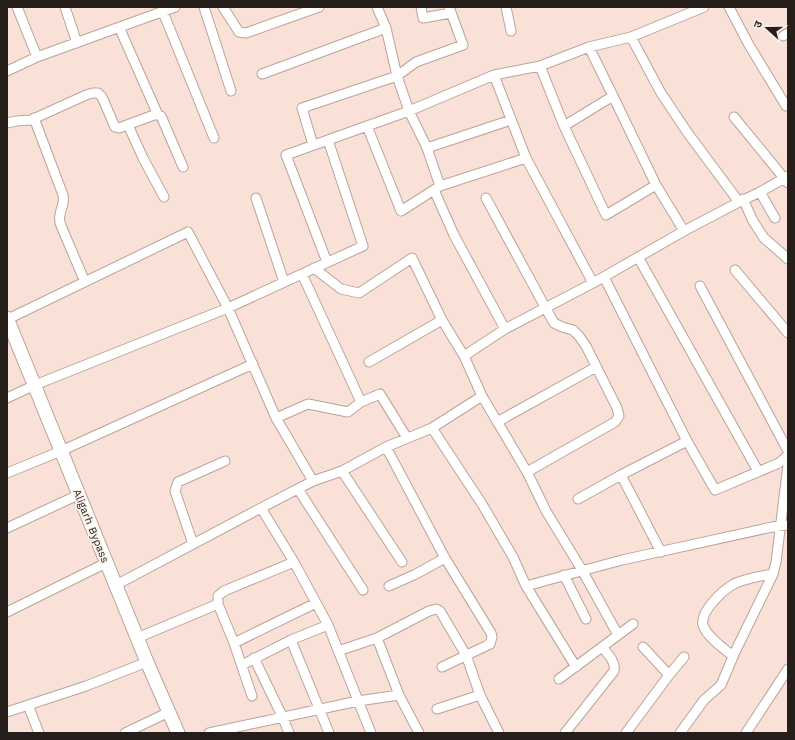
<svg xmlns="http://www.w3.org/2000/svg" width="795" height="740" font-family="'Work Sans','Noto Sans Devanagari',sans-serif">
<style>
.lines{fill:none;stroke-linecap:round;stroke-linejoin:round}
.street-casing{stroke:#baa39a;stroke-width:11}
.secondary-casing{stroke:#baa39a;stroke-width:15}
.street{stroke:#fff;stroke-width:9}
.secondary{stroke:#fff;stroke-width:13}
.labels{text-anchor:middle;dominant-baseline:central;stroke-width:3.5;stroke-linejoin:round;paint-order:stroke}
.street-label{font-size:11px;fill:#261e1a;stroke:#fcf2ee}
</style>
<rect width="100%" height="100%" fill="#f9e1d7"/>
<g class="lines">
<!-- street casing -->
<g class="street-casing">
<path id="street" d="M17 7 37 57
M65 7 77 43
M204 7 231 91
M223 7 239 32 246 33 319 7
M421 7 423 18 451 13
M506 7 511 31
M729 7 749 45 786 106
M163 12 214 138
M119 27 158 115
M783 36 788 33
M631 37 661 93 687 132 739 202
M589 47 613 96
M540 66 564 126 606 215 656 185
M7 71 37 57 175 7
M262 74 386 28
M494 75 540 66 589 47 631 37 704 7
M734 117 788 183
M34 118 63 195C65 205 61 206 60 215 59 219 60 224 62 228L85 282
M7 123 16 121 31 120 86 95 93 93H98L102 97 115 127 119 128 154 115H158L161 116 183 167
M128 125 143 158 164 197
M367 126 401 211 440 186 526 158
M564 126 613 96 656 185 684 231
M313 145 302 108 397 76 386 28 377 7
M427 148 511 120
M440 186 427 148 409 111 397 76 416 62 463 45 449 7
M434 190 454 235 505 329
M760 192 775 218
M256 198 284 282
M486 198 545 307 554 323 562 327 573 330 579 336 586 346 617 408 619 416 615 422 527 472
M743 199 753 221 764 238 788 259
M638 257 758 471
M327 262 286 155 409 111 494 75 526 158 593 283
M735 270 788 333
M302 274 361 402
M604 277 687 441 715 490 779 463 788 455
M700 286 788 451
M8 319 188 232 228 308 276 418 313 481
M464 356 505 329 593 283 684 231 739 202 760 192 788 176
M369 362 442 320
M482 396 527 472 546 511 582 570 618 635
M7 398 35 385 228 308 363 246 328 140
M276 418 308 404 348 412 361 402 380 394 407 438
M497 422 596 367
M432 428 482 504 513 557 526 586 576 667
M386 447 445 558 491 633 492 637 490 644 442 667
M342 471 402 562
M7 473 61 451 253 364
M621 475 661 552
M298 489 363 590
M578 499 621 475 687 441
M261 508 294 562 328 625 371 733
M7 528 78 495
M193 544 175 491 178 482 225 461
M564 575 586 619
M116 585 261 508 313 481 342 471 386 447 432 428 482 396 464 356 442 320 412 258 359 293 341 289 314 268
M389 586 416 574 445 558
M526 586 622 560 772 527 788 525
M7 612 106 563
M137 638 218 604
M377 638 399 695 419 733
M291 640 329 733
M234 643 316 603
M643 647 669 675
M338 651 377 638 429 611 436 609 440 611 466 655 480 695 499 733
M733 656C724 649 706 636 703 625 700 611 723 590 734 584 746 578 760 576 773 574
M254 658 283 718 289 733
M242 665 291 640 328 625
M559 679 633 624
M252 696 234 643 218 604V596L224 591 294 562
M28 705 39 733
M437 709 480 695
M7 712 86 686 147 662
M125 733 169 712
M209 733 358 701 399 695
M565 733 614 671C616 662 608 654 602 647
M626 733 669 675 684 657
M680 733 704 700 721 685 735 652 773 574 776 562 788 465
M746 733 788 669"/>
</g>
<!-- secondary casing -->
<g class="secondary-casing">
<path id="secondary" d="M7 318 147 662 178 733"/>
</g>
<!-- street -->
<use href="#street" class="street"/>
<!-- secondary -->
<use href="#secondary" class="secondary"/>
</g>
<g class="labels">
<!-- street labels -->
<g class="street-label">
<text transform="translate(91 526) rotate(68)">Aligarh Bypass</text>
</g>
</g>
<!-- border -->
<rect width="795" height="740" fill="none" stroke="#261e1a" stroke-width="16"/>
<!-- north arrow -->
<g transform="translate(767 28) rotate(291)" stroke="#fcf2ee" stroke-width="3" paint-order="stroke">
<path d="M0-3L7 15L0 10L-7 15Z" fill="#261e1a"/>
<text y="-6" font-size="11" font-weight="bold" text-anchor="middle" fill="#261e1a">उ</text>
</g>
</svg>
